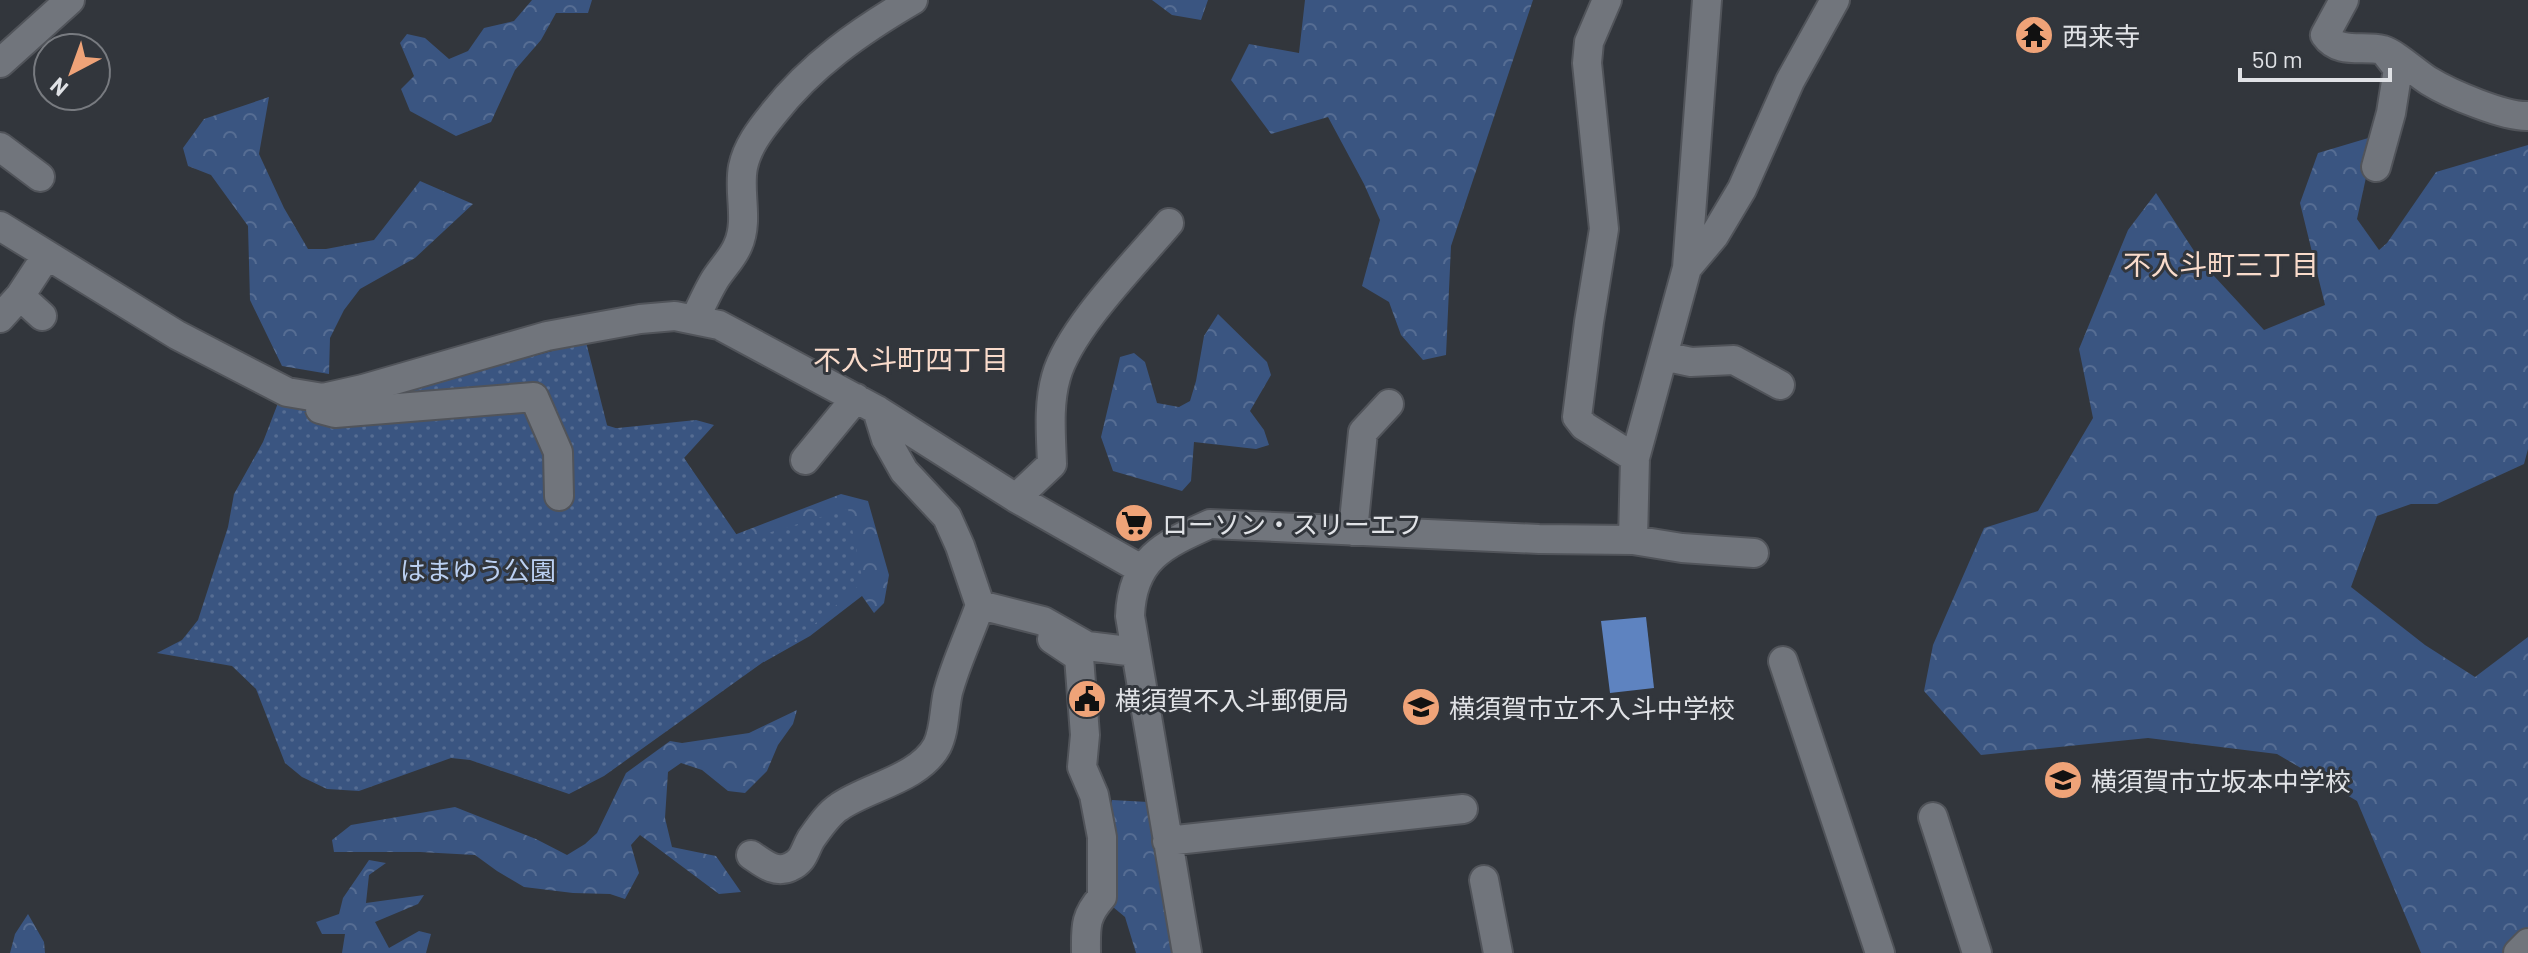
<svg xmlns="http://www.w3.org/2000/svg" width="2528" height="953" font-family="Barlow,'Noto Sans JP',sans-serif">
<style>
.forest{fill:url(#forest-crowns)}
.park{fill:url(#park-dots)}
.water{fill:#5e83c0}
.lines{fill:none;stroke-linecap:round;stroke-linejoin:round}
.minor-casing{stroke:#51545a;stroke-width:32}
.minor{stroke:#71757c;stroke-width:28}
.labels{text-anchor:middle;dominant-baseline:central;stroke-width:6;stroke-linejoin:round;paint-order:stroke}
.poi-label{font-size:26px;fill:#e0e2e6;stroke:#32363c;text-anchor:start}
.park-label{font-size:26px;fill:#bbd0f2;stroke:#32363c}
.neighbourhood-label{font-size:28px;fill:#f9dbcb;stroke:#32363c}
</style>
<defs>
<pattern id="forest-crowns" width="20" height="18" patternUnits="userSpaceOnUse" patternTransform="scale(2)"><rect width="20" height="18" fill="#3a5581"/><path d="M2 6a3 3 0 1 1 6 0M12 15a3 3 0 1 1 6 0" fill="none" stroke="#566d93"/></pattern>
<pattern id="park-dots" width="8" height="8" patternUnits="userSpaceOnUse" patternTransform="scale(2)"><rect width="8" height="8" fill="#3a5581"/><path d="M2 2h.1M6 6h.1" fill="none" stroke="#566d93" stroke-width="1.8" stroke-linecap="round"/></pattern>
</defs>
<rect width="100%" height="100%" fill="#32363c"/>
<!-- forest -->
<path class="forest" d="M532 0H592L588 13H556L541 40 515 70 491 122 456 136 410 111 401 89 414 76 400 43 407 34 425 38 449 59 468 51 484 28 514 21Z
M1152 0H1208L1201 20 1172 15Z
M1305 0H1533L1451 246 1446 355 1423 360 1401 335 1389 302 1362 286 1380 220 1364 184 1328 117 1271 134 1231 80 1249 44 1299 53Z
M269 97 259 154 284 208 308 249H326L374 240 420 181 473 204 415 258 360 289 344 310 330 338 329 374 282 366 250 300 248 226 211 175 188 166 183 148 204 119Z
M2375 136 2357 219 2379 250 2387 243 2436 172 2528 145V449L2524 464 2437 504H2411L2377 516 2351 587 2425 645 2475 677 2528 637V928L2502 953H2421L2357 801 2277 754 2148 738 1981 755 1924 691 1933 645 1984 528 2038 511 2093 418 2079 349 2128 230 2156 193 2202 263 2264 330 2325 305 2300 203 2318 153Z
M1218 314 1267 362 1271 375 1250 411 1264 430 1269 445 1256 449 1194 442 1191 481 1182 491 1113 471 1101 437 1120 357 1134 353 1145 362 1157 403 1179 407 1190 401 1196 381 1204 336Z
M586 419 678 447 729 537 841 494 868 501 889 575 884 603 874 613 862 596 810 636 764 662 577 466Z
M797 710 793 724 778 745 767 771 745 793 728 791 702 770 681 763 668 772 665 818 672 847 716 856 741 892 719 894 640 835 631 845 639 873 625 899 610 894 573 893 524 887 497 871 475 855 420 852H334L332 840 351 825 455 807 536 839 567 855 585 844 597 833 626 773 670 741 682 743 749 733Z
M1112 800 1148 802 1175 953H1136L1125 917 1107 902V823Z
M369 860 386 863 369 875 366 903 424 895 418 904 375 922 389 948 419 931 431 934 426 953H342L345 934H322L316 922 339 914 343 898Z
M28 914 44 942 45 953H10L15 934Z"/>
<!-- park -->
<path class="park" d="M586 342 608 429 696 420 714 425 684 458 741 541 848 509 863 582 804 633 604 776 569 794 470 760 451 758 359 791 327 789 302 777 285 763 256 689 232 666 157 653 182 640 198 620 228 527 234 494 263 442 278 403 341 407Z"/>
<!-- water -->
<path class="water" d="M1646 617 1654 688 1610 693 1601 621Z"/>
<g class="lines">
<!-- minor casing -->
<g class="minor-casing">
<path id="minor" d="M1607 0 1589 42 1587 63 1604 229 1589 322 1577 417 1584 426 1635 458
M2344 0 2325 35C2339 55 2363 45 2383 50 2396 54 2416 73 2429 81 2450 94 2505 117 2528 116
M0 63 70 0
M0 147 40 177
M2376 167 2391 113 2398 69 2384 51
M0 226 177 335 287 392 323 398 363 389 547 336 640 319 675 316 719 325 877 410 1016 498 1141 569
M1687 268 1714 236 1742 189 1790 81 1835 0
M20 296 42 316
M0 318 20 296 47 255
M695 319C701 306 707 293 714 281 721 269 733 258 738 245 749 220 738 192 743 167 747 147 760 130 773 114 811 65 860 31 913 0
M1663 356 1691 362 1734 360 1780 385
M320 409 335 413 534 397 558 452 559 496
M877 410 886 439 904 471 947 517 960 546 980 605 1043 621 1087 646 1136 652
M805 460 856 398
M1016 498 1052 464C1051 435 1048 405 1056 377 1069 329 1136 262 1169 223
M1353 531 1363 432 1389 404
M1633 540 1635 458 1687 268 1707 0
M1052 639 1079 657 1085 735 1082 767 1094 795 1102 837V897C1084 917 1086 928 1086 953
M1783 661 1880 953
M1933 817 1977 953
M1167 841 1463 809
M751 855C763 863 775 874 790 867 804 861 804 851 811 839 819 828 828 814 839 807 867 787 919 779 937 746 945 730 944 709 948 692 956 662 970 634 980 605
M1484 880 1498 953
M1187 953 1130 616C1132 559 1163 545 1210 524L1539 539 1633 540 1682 548 1754 553
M2518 953 2528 943"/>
</g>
<!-- minor -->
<use href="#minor" class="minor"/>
</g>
<!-- icons -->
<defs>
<g id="temple-disc" transform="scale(2)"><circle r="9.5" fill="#efa378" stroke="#32363c"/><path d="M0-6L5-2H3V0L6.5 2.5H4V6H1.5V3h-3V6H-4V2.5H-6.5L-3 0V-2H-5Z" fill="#111"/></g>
<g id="supermarket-disc" transform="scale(2)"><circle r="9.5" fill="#efa378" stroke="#32363c"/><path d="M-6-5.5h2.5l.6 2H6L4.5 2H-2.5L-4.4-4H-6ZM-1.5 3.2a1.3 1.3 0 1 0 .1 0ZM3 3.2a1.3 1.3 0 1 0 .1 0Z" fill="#111"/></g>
<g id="civic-disc" transform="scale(2)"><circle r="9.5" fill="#efa378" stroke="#32363c"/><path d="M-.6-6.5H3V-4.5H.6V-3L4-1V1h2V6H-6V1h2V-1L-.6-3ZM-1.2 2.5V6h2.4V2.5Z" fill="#111"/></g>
<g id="school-disc" transform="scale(2)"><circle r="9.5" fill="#efa378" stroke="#32363c"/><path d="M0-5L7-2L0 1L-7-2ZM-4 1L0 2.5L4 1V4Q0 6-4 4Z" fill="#111"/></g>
</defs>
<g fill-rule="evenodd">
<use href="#temple-disc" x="2034" y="35"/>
<use href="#supermarket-disc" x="1134" y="523"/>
<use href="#civic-disc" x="1087" y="699"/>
<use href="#school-disc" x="1421" y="707"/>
<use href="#school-disc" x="2063" y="780"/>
</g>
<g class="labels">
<!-- poi labels -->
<g class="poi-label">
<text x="2062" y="35">西来寺</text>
<text x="1162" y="523">ローソン・スリーエフ</text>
<text x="1115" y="699">横須賀不入斗郵便局</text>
<text x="1449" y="707">横須賀市立不入斗中学校</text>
<text x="2091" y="780">横須賀市立坂本中学校</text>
</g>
<!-- park labels -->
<g class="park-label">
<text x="478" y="569">はまゆう公園</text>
</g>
<!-- neighbourhood labels -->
<g class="neighbourhood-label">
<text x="2221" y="264">不入斗町三丁目</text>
<text x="911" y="359">不入斗町四丁目</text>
</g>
</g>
<!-- north arrow -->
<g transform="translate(72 72) rotate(221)"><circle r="38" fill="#32363c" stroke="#787b80" stroke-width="2"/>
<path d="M0-6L14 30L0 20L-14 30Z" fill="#efa378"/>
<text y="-12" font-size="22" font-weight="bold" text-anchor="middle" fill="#e0e2e6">N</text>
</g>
<!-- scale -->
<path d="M2240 68v12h150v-12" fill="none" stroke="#e0e2e6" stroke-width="4"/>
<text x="2252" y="68" font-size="24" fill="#e0e2e6" stroke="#32363c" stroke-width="6" paint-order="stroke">50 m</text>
</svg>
